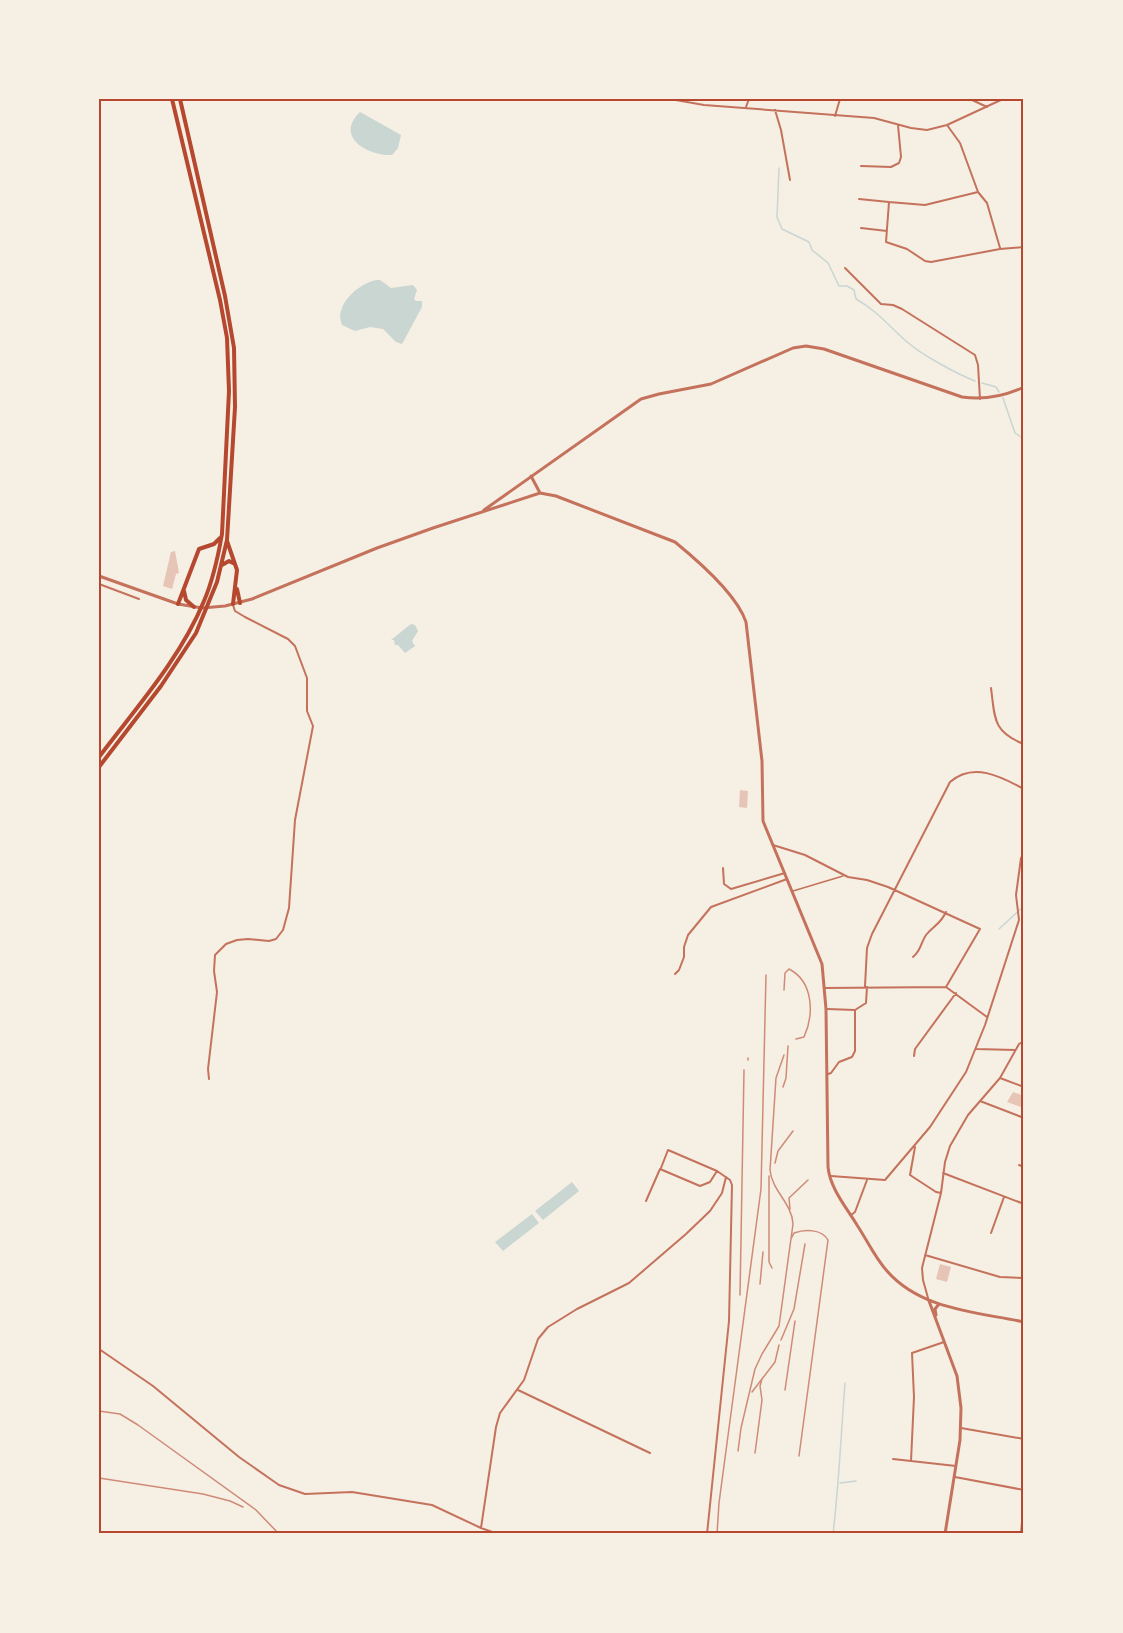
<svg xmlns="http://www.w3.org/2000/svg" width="1123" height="1633" font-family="'Roboto Condensed',sans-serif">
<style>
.water{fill:#c9d6d2}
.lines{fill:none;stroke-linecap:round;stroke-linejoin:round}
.stream{stroke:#c9d6d2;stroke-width:1.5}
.building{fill:#e6c5b7}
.service{stroke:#c5725c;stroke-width:1.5}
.minor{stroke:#c5725c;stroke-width:2}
.tertiary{stroke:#c5725c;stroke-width:3}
.primary{stroke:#b5482f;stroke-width:4}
.rail{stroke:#cf8b77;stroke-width:1.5}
.neatline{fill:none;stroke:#b5482f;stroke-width:2}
</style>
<rect width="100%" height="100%" fill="#f6efe4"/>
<!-- water -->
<path class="water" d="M360 112 401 135 398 148 392 155C368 156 334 137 360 112Z
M376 280H380L391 288 413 285 417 290 414 299 416 301H422V307L402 344 396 342 383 329 370 327 355 331 342 325C341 321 339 315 341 311 345 296 362 283 376 280Z
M411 624 415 625 418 631 412 641 415 646 405 653 398 645H395L394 640H391Z
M572 1182 579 1191 543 1220 535 1211Z
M532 1214 539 1223 503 1251 495 1242Z"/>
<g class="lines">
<!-- stream -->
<path class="stream" d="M779 168 777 217 782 229 809 242 812 250 828 263 839 286H847L854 290 856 299C876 310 889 326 906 341 920 354 957 374 975 381
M982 383 996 387 999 392
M1003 398 1015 433 1024 439
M999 929 1024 906
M840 1483 856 1481
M833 1534C839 1484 841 1434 845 1383"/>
</g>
<!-- building -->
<path class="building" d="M175 551 179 573 176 574 172 589 163 586 171 552Z
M740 790 748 791 747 808 739 807Z
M1013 1092 1024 1096V1108L1007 1102Z
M940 1264 951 1267 947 1282 936 1279Z"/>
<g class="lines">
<!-- service -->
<path class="service" d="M793 891 843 876"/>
<!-- minor -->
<path class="minor" d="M670 99 704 105 874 118 911 128 927 130 947 125 1003 99
M970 99 987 107
M746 107 749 99
M775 110 781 130 790 180
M835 116 840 99
M947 125 960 143 978 192 987 203 1000 248
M861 166 891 167 899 163 901 157 898 125
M978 192 925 205 889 202 886 242 907 249 925 261 931 262 1000 249 1024 247
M859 199 889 202
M861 228 887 231
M845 268 881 304 893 305 902 309 975 355 978 365 980 399
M99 371V420
M99 584 139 599
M991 688C995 717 992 732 1024 744
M773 845 805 855 848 877 867 880 888 887 980 929 946 987
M723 868 724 884 731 889 785 873
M913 957C921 951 921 942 926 935 934 925 940 925 946 912
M675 974 679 970 684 957V947L688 935 711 907 787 879
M865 986 867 948 872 934 950 782C973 762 1000 776 1024 789
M824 988 946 987 987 1017
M827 1009 855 1010 866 1003 867 987
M976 1049 1015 1050
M914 1056 915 1049 956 993
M828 1074 831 1073 839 1062 852 1057 855 1051V1010
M1000 1078 1024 1087
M209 1079 208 1069 217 992 214 971 215 955 226 944 237 940 248 939 269 941 276 939 283 930 289 908 295 820 313 726 307 711V678L295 646 288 639 245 617 235 611 233 605
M980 1101 1024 1118
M915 1147 910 1175 936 1192 941 1193
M1019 1165 1024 1167
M661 1168 668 1150 717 1171
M943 1173 1024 1204
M831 1176 885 1180 930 1127 966 1072 985 1025 1019 920 1016 895 1021 858 1024 853
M646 1201 660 1169 700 1186 710 1182 717 1171 730 1180 732 1185 729 1321 707 1534
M851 1215 855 1212 867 1180
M991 1233 1004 1197
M925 1255 1000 1277 1024 1278
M928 1298 923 1280 922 1268 941 1193 945 1162 950 1146 968 1115 1000 1078 1019 1044 1024 1041
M944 1342 912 1353 914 1397 911 1461 956 1466
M99 1349 153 1386 239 1457 279 1485 305 1494 352 1492 432 1505 481 1528 498 1534
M518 1390 650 1453
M961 1428 1024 1439
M893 1459 911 1461
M955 1477 1024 1490
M481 1528 496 1427 500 1413 524 1380 538 1339 548 1327 577 1309 629 1283 686 1234 710 1211 722 1193 726 1177
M1021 1534 1024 1498"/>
<!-- tertiary -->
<path class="tertiary" d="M531 476 540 493
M484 510 641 399 659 394 711 384 793 348 806 346 824 349 962 397C983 400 1005 396 1024 387
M99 576 178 604 202 608 225 606 252 599 377 548 433 528 540 493 556 496 675 542C697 560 737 595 746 622L762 761 763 821 822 964 826 1009 828 1167C830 1188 846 1207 857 1225 867 1240 875 1258 887 1271 921 1310 977 1312 1024 1322
M929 1301 957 1376 961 1408 960 1440 945 1534
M936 1315 935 1309 939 1304"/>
<!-- primary -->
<path class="primary" d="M227 541 237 570 233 604
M222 565 229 561 235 564
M237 589 240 603
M184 591 186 600 194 607
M178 604 199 549 214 544 220 538
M99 757C136 708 180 659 204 601 213 580 218 557 222 534L229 391 227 338 220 300 172 99
M99 767 161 686 196 633 217 582 227 540 235 407 234 348 225 296 180 99"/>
<!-- rail -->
<path class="rail" d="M784 990 785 973 789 969C814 982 814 1015 804 1037L796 1039
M748 1060V1058
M783 1087 786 1078 788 1046
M775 1163 778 1151 793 1131
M769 1176V1262L772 1268
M790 1209 789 1198 808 1180
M791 1239 794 1233C805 1229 822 1229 828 1240L799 1456
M760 1284 763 1252
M740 1295 744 1070
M781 1340 794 1309 805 1244
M785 1390 795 1321
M752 1392 775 1362 779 1345
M99 1411 120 1414 138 1425 256 1510 279 1534
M738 1451 741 1428 755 1369 762 1354 779 1326 793 1224C792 1203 772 1191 770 1170L776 1078 784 1055
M755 1453 762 1400 760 1386 762 1379
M99 1478 203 1494 230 1501 243 1507
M717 1534 719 1503 761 1189 766 975"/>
</g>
<!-- border -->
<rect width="1123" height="1633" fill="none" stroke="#f6efe4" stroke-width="201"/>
<rect x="100" y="100" width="922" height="1432" class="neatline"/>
</svg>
